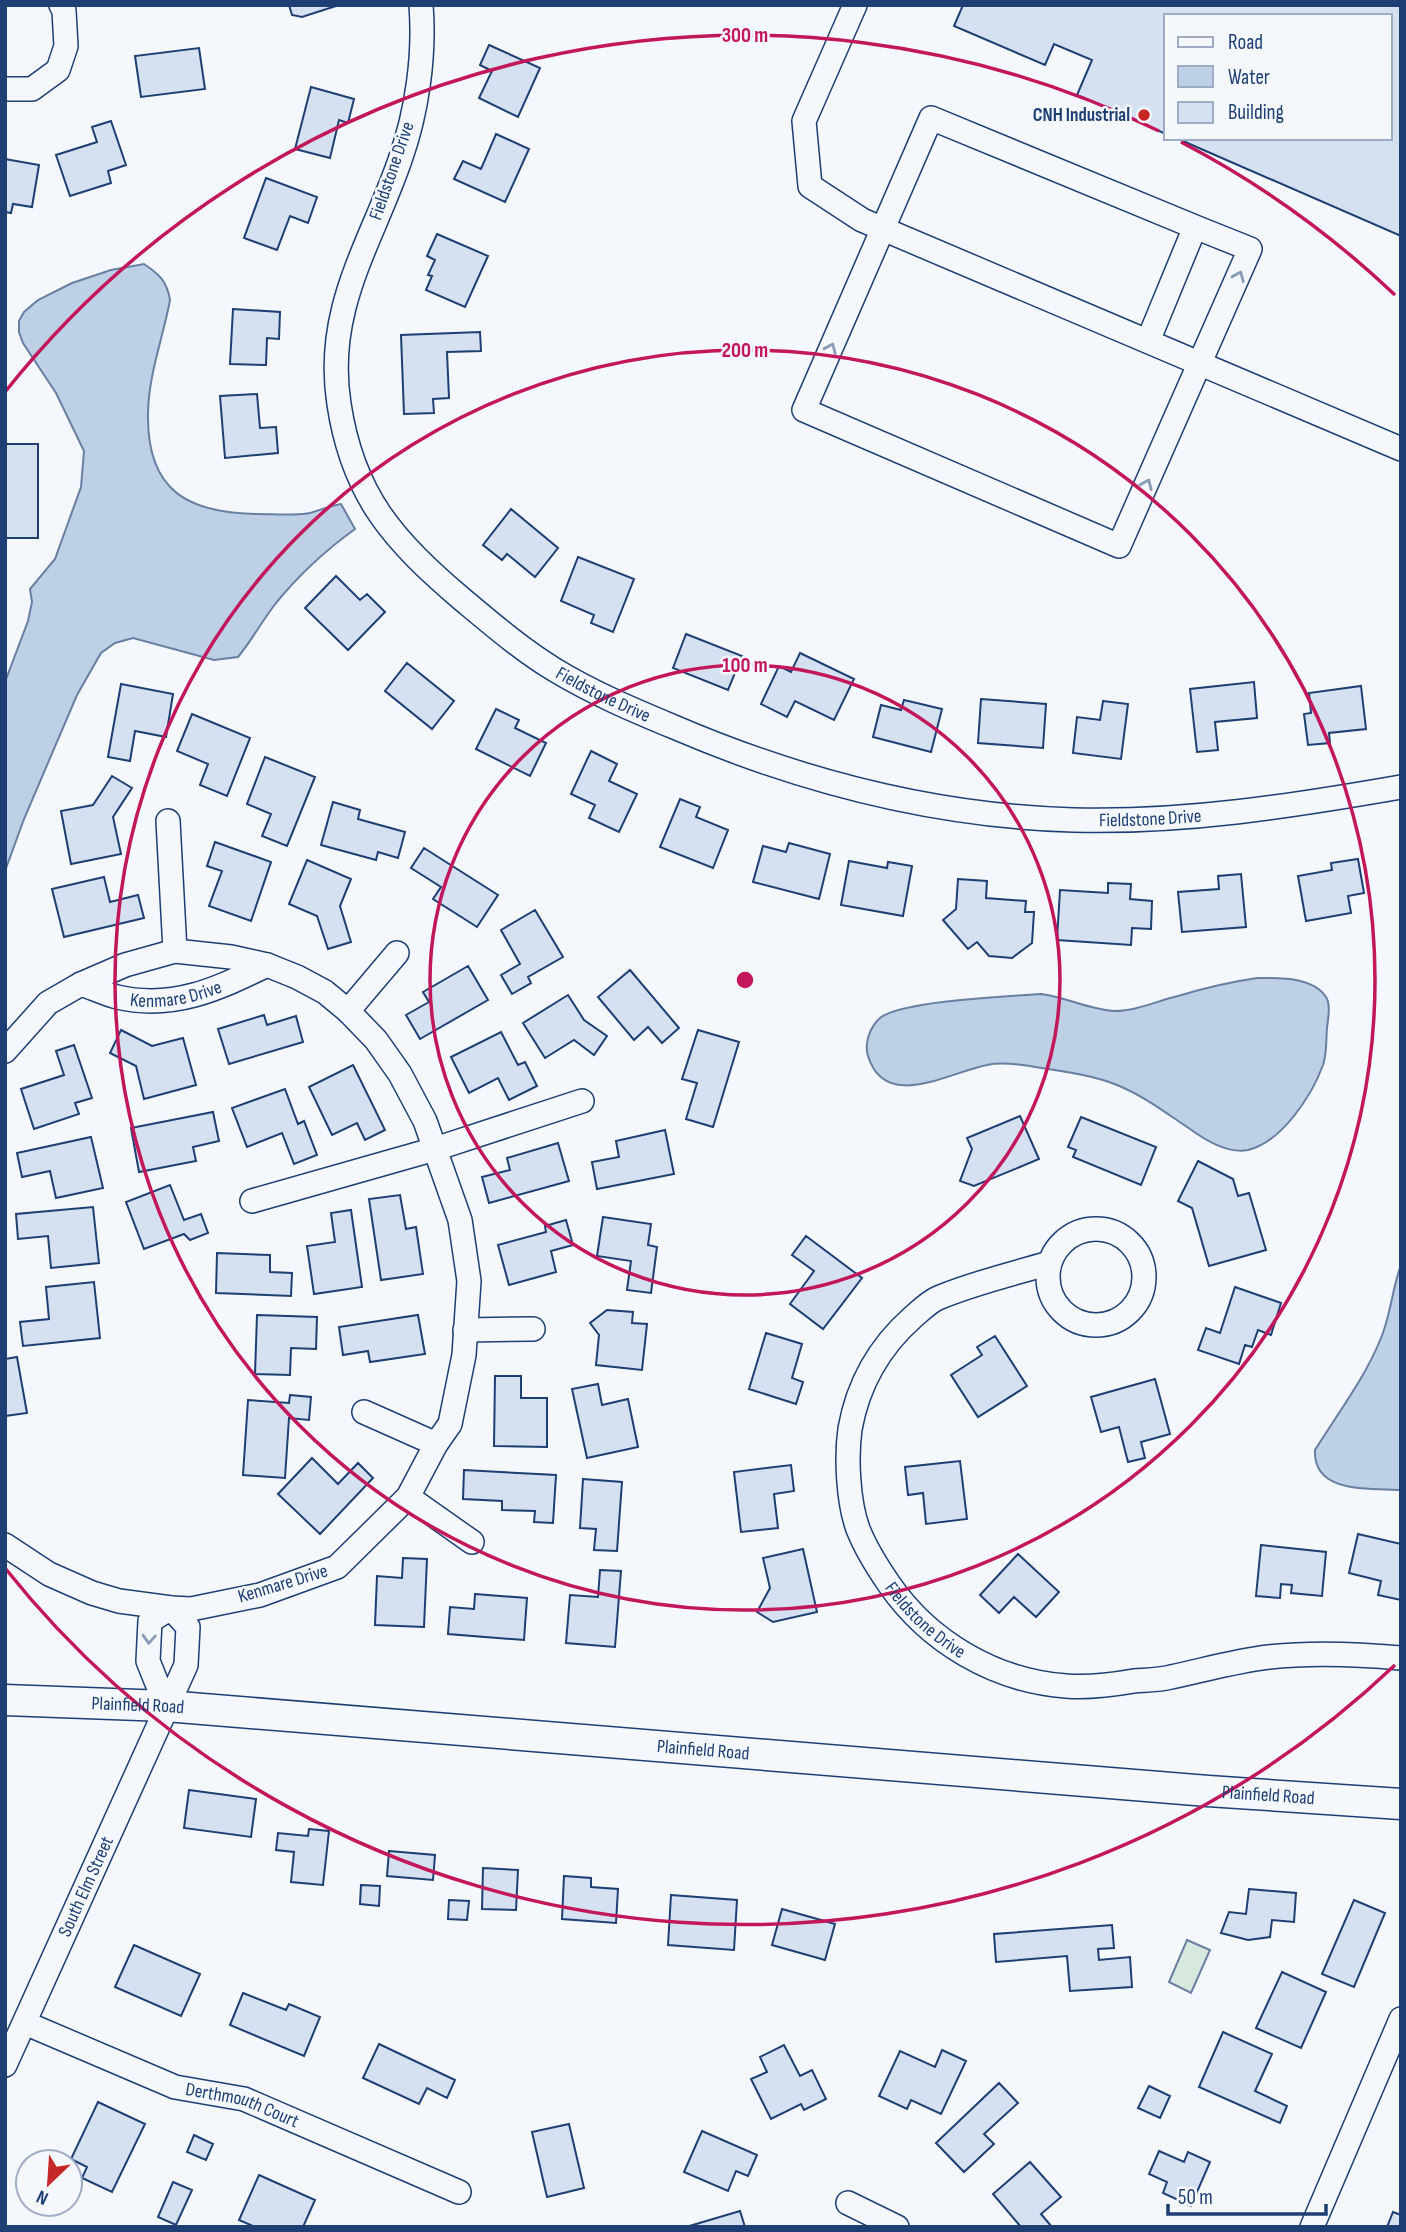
<svg xmlns="http://www.w3.org/2000/svg" width="1406" height="2232" font-family="'Sofia Sans Condensed',sans-serif">
<style>
.green{fill:#d7e8df;stroke:#687fa3;stroke-width:2}
.water{fill:#bed0e5;stroke:#687fa3;stroke-width:2}
.building{fill:#d5e0f0;stroke:#1d3f73;stroke-width:2}
.lines{fill:none;stroke-linecap:round;stroke-linejoin:round}
.minor-casing{stroke:#1d3f73;stroke-width:26}
.major-casing{stroke:#1d3f73;stroke-width:33}
.minor{stroke:#f4f7fb;stroke-width:23}
.major{stroke:#f4f7fb;stroke-width:30}
.oneway{stroke:#889bb7}
.ring{fill:none;stroke:#c2185b;stroke-width:3.5}
.poi-dot{fill:#c62828;stroke:#f4f7fb;stroke-width:2.5}
.labels{text-anchor:middle;dominant-baseline:central;stroke-width:5;stroke-linejoin:round;paint-order:stroke}
.poi-label{font-size:19px;font-weight:bold;fill:#1d3f73;stroke:#f4f7fb;text-anchor:end}
.street-label{font-size:19px;fill:#1d3f73;stroke:#f4f7fb}
.centre{fill:#c2185b;stroke:#f4f7fb;stroke-width:3.5}
.ring-label{font-size:21px;text-anchor:middle;font-weight:bold;fill:#c2185b;stroke:#f4f7fb;stroke-width:5;stroke-linejoin:round;paint-order:stroke}
</style>
<rect width="100%" height="100%" fill="#f4f7fb"/>
<!-- green -->
<path class="green" d="M1187 1940 1210 1950 1191 1993 1169 1982Z"/>
<!-- water -->
<path class="water" d="M144 264C159 274 167 281 170 300 163 338 148 376 148 415 147 491 188 513 257 514 274 514 293 516 310 513 320 510 330 506 341 504L355 529C326 550 298 576 276 603 262 621 252 640 238 657L214 660 133 638 115 643 101 653 77 695 24 819 5 871V682L28 621 32 602 30 589 55 559 81 487 84 451 56 393 23 343 19 332V321L24 312 38 300 72 283 111 270Z
M1257 978C1278 978 1312 976 1326 997 1331 1005 1328 1019 1327 1028 1326 1040 1327 1054 1323 1065 1312 1095 1282 1142 1248 1150 1228 1154 1205 1140 1190 1129 1166 1113 1144 1096 1117 1085 1090 1074 1058 1071 1030 1066 1017 1064 1000 1062 987 1065 950 1072 885 1112 868 1056 864 1043 870 1027 880 1018 900 1001 1011 996 1041 994 1066 997 1090 1010 1115 1011 1136 1011 1157 1001 1178 996 1204 988 1230 982 1257 978Z
M1401 1265V1490C1369 1488 1313 1494 1315 1450 1338 1413 1365 1378 1381 1338 1391 1314 1392 1289 1401 1265Z"/>
<!-- building -->
<path class="building" d="M289 5H339L302 17 292 15Z
M963 5H1401V236L1176 138H1390V16H1166V134L1077 95 1092 60 1054 44 1045 65 954 26Z
M489 45 540 68 518 117 479 98 492 71 480 65Z
M199 48 205 89 141 97 135 56Z
M311 87 354 99 348 123 339 120 330 158 295 149Z
M111 121 126 165 108 171 111 183 70 196 56 155 97 142 92 127Z
M496 134 529 149 505 202 454 179 463 161 481 169Z
M5 159 39 165 32 207 13 204 11 213 5 212Z
M266 178 317 197 308 223 290 216 277 250 244 238Z
M437 234 488 256 465 307 426 290 432 276 428 275 435 260 427 256Z
M233 309 280 312 279 339 267 338 266 365 230 364Z
M480 332 481 351 447 352 449 398 433 399 434 413 404 414 401 335Z
M257 394 260 428 276 427 278 453 225 458 220 396Z
M5 444H38V538H5Z
M511 509 558 548 535 577 507 554 502 560 483 545Z
M578 557 634 579 613 632 591 623 594 615 561 601Z
M336 576 360 600 367 594 385 612 348 650 305 608Z
M686 634 742 656 728 690 673 668Z
M800 653 854 679 834 720 795 701 787 717 761 704 779 666 791 672Z
M407 663 454 701 432 729 385 691Z
M1254 682 1257 718 1215 722 1218 750 1197 752 1190 689Z
M121 684 173 694 166 737 135 731 130 761 108 757Z
M1361 686 1366 729 1329 733 1330 743 1308 745 1304 714 1311 713 1309 693Z
M981 699 1046 704 1043 748 978 743Z
M904 700 942 709 931 752 873 737 881 705 901 710Z
M1103 701 1128 704 1121 759 1073 753 1077 717 1100 720Z
M496 709 519 720 515 728 546 743 530 776 476 749Z
M192 714 250 738 227 796 200 785 208 764 177 751Z
M591 751 617 764 609 781 637 794 619 832 589 818 595 805 571 794Z
M265 757 315 777 287 846 262 836 271 814 247 804Z
M112 776 132 788 113 817 121 854 71 864 61 811 93 805Z
M680 799 700 807 696 817 728 830 713 868 660 847Z
M333 802 360 810 358 819 405 832 398 858 378 852 376 860 321 845Z
M215 842 271 862 251 921 209 906 222 871 207 866Z
M789 843 830 854 819 899 753 882 763 846 786 852Z
M424 848 498 895 477 927 433 899 441 887 411 868Z
M1358 859 1364 893 1348 896 1351 913 1306 921 1298 876 1332 870 1331 863Z
M307 860 351 879 340 906 351 942 328 949 317 916 289 904Z
M849 861 887 868 888 862 912 866 903 916 841 905Z
M1241 874 1246 927 1182 932 1178 892 1219 889 1218 876Z
M104 877 110 902 138 895 144 918 64 937 52 889Z
M958 879 987 881 986 898 1026 901 1025 912H1034L1032 943 1012 958 989 956 977 942 968 949 943 920 956 909Z
M1108 883 1131 884 1130 899 1152 901 1151 929 1132 928 1131 945 1057 940 1060 890 1108 893Z
M535 910 563 957 528 977 531 983 512 994 501 975 520 964 501 930Z
M468 966 488 1000 420 1039 406 1015 429 1002 423 992Z
M630 970 679 1028 662 1043 648 1027 634 1040 598 997Z
M568 995 584 1020 607 1036 594 1055 574 1040 545 1058 523 1023Z
M264 1015 267 1025 296 1016 303 1042 229 1064 218 1029Z
M121 1030 152 1046 183 1038 196 1085 144 1099 136 1066 110 1053Z
M698 1030 739 1042 713 1127 686 1119 697 1083 682 1079Z
M501 1032 518 1065 525 1062 537 1086 509 1100 498 1078 469 1093 451 1057Z
M74 1045 92 1098 75 1103 79 1114 34 1129 21 1089 64 1075 56 1051Z
M353 1065 385 1130 365 1140 357 1123 332 1135 309 1087Z
M285 1089 298 1124 304 1121 317 1155 294 1164 282 1133 247 1147 232 1108Z
M213 1112 219 1141 193 1147 196 1161 139 1172 131 1128Z
M1020 1116 1039 1159 974 1186 960 1181 972 1149 967 1138Z
M1081 1117 1156 1147 1141 1185 1073 1157 1076 1150 1068 1147Z
M665 1130 674 1174 597 1189 592 1162 619 1157 616 1141Z
M91 1137 103 1188 56 1198 50 1171 22 1177 17 1153Z
M558 1143 569 1181 489 1203 482 1177 510 1170 507 1158Z
M1198 1161 1233 1179 1238 1196 1249 1193 1266 1250 1209 1266 1192 1208 1178 1201Z
M170 1185 184 1220 201 1214 208 1233 190 1240 184 1234 144 1249 126 1202Z
M400 1195 406 1229 416 1227 423 1274 381 1280 369 1199Z
M93 1207 99 1263 51 1268 48 1236 18 1239 16 1214Z
M351 1210 362 1287 314 1294 307 1246 335 1242 331 1213Z
M603 1217 651 1224 648 1245 657 1247 651 1293 627 1290 631 1261 597 1256Z
M566 1220 573 1245 551 1251 556 1272 509 1285 498 1245 546 1232 545 1226Z
M806 1236 862 1278 823 1329 790 1304 814 1271 792 1255Z
M217 1253 270 1255V1272L292 1273 291 1296 216 1293Z
M94 1282 100 1338 23 1346 20 1322 49 1319 46 1287Z
M1235 1287 1281 1303 1271 1335 1258 1330 1252 1347 1245 1345 1239 1364 1198 1350 1206 1328 1220 1333Z
M607 1310 633 1312 632 1323 647 1324 642 1370 596 1365 599 1335 590 1323Z
M257 1315 317 1317 316 1349 291 1348 290 1375 255 1374Z
M418 1315 425 1354 370 1362 368 1351 343 1355 339 1327Z
M766 1333 802 1344 792 1378 803 1382 796 1404 749 1389Z
M995 1336 1027 1386 978 1417 951 1375 982 1355 977 1347Z
M17 1357 27 1413 5 1416V1359Z
M495 1376H521V1398H547V1447L494 1446Z
M1155 1379 1170 1434 1141 1442 1145 1458 1128 1462 1119 1427 1101 1432 1091 1397Z
M598 1384 602 1405 628 1399 638 1447 587 1458 572 1389Z
M290 1395 311 1397 309 1420 289 1418 285 1478 243 1475 248 1400 289 1403Z
M312 1458 338 1484 358 1463 373 1478 320 1534 278 1494Z
M960 1461 967 1519 926 1524 923 1493 908 1495 905 1467Z
M791 1465 794 1491 774 1494 778 1528 741 1532 734 1472Z
M464 1470 556 1475 553 1523 534 1522 535 1511 502 1510V1501L463 1499Z
M583 1479 622 1482 617 1551 594 1550 596 1529 580 1528Z
M1358 1534 1401 1544V1600L1378 1595 1381 1581 1349 1573Z
M1261 1545 1326 1552 1322 1596 1291 1593 1292 1585 1281 1584 1280 1598 1256 1596Z
M803 1549 817 1612 773 1622 757 1612 770 1588 763 1558Z
M1018 1554 1059 1592 1036 1617 1014 1597 999 1613 980 1595Z
M403 1558 427 1559 424 1627 375 1625 377 1576 402 1578Z
M600 1570 621 1571 615 1647 566 1643 570 1595 598 1597Z
M475 1594 527 1598 524 1640 448 1634 450 1607 474 1609Z
M189 1790 256 1799 251 1837 184 1828Z
M309 1829 329 1831 323 1885 291 1882 294 1852 276 1850 278 1833 308 1836Z
M389 1851 435 1855 433 1880 387 1876Z
M483 1868 518 1870 516 1910 482 1909Z
M564 1876 591 1878V1887L618 1889 616 1923 562 1919Z
M361 1885 380 1886 379 1906 360 1904Z
M1249 1889 1296 1893 1294 1922 1272 1920 1270 1937 1248 1940 1221 1933 1229 1912 1246 1914Z
M671 1895 737 1900 734 1950 668 1945Z
M449 1900 469 1901 467 1920 448 1919Z
M1354 1900 1385 1913 1354 1987 1322 1974Z
M782 1909 835 1924 825 1960 772 1945Z
M1112 1925 1114 1948 1098 1949 1099 1960 1130 1957 1132 1987 1070 1991 1067 1956 996 1962 994 1934Z
M134 1945 200 1974 181 2016 115 1987Z
M1282 1972 1326 1992 1301 2048 1256 2028Z
M243 1993 286 2010 289 2004 320 2017 304 2056 230 2025Z
M1223 2032 1272 2054 1255 2091 1287 2106 1280 2123 1199 2087Z
M379 2044 455 2080 447 2098 427 2088 419 2104 363 2078Z
M784 2045 800 2076 812 2070 826 2099 804 2110 801 2104 771 2119 751 2079 767 2072 760 2057Z
M942 2050 966 2061 941 2114 911 2100 907 2109 879 2096 900 2051 935 2067Z
M999 2083 1018 2103 984 2134 994 2144 964 2172 936 2143Z
M1149 2086 1170 2096 1160 2118 1138 2108Z
M98 2102 145 2124 112 2192 82 2178 87 2167 71 2159Z
M569 2124 584 2188 547 2197 532 2132Z
M702 2131 757 2155 748 2176 736 2171 728 2191 684 2172Z
M194 2135 213 2144 206 2160 187 2152Z
M1159 2151 1184 2162 1188 2152 1210 2162 1191 2206 1163 2193 1167 2182 1149 2174Z
M1030 2162 1061 2197 1041 2214 1052 2227H1021L993 2194Z
M259 2175 315 2200 303 2227H255L239 2220Z
M173 2182 192 2190 176 2225 158 2217Z
M740 2211 745 2227H686Z
M1393 2212 1401 2215V2227H1387Z"/>
<g class="lines">
<!-- minor casing -->
<g class="minor-casing">
<g id="minor">
<path id="s1" d="M421 5C425 56 417 112 400 160 371 244 324 309 339 404 353 497 394 541 463 600 493 625 522 650 555 670 593 693 633 710 674 727 800 781 935 816 1073 820 1184 823 1292 806 1401 787"/>
<path d="M855 5 804 121 810 186 862 220 1401 449"/>
<path d="M5 89H32L58 70 66 46 64 11 61 5"/>
<path d="M1148 341 1195 227 1250 249 1119 546 804 410 931 118 1195 227"/>
<path d="M168 821 175 951"/>
<path id="s2" d="M81 984C93 988 105 994 117 997 173 1010 218 989 267 965"/>
<path d="M348 1011 397 953"/>
<path d="M5 1051 48 1003 81 984 125 965 175 951 231 957 267 965 297 977 325 992 348 1011 376 1040 400 1074 425 1121 460 1220 469 1281 464 1355 450 1424 436 1444 408 1497 337 1567 260 1595 191 1609 171 1608 119 1601 92 1593 49 1574 5 1545"/>
<path d="M252 1201 435 1149 582 1101"/>
<circle cx="1096" cy="1277" r="48"/>
<path id="s3" d="M1049 1263C1013 1274 973 1283 938 1298 929 1302 921 1310 913 1317 879 1347 858 1384 850 1429 846 1457 848 1502 858 1529 865 1547 878 1568 889 1584 929 1642 995 1681 1066 1686 1089 1688 1111 1685 1134 1681 1146 1680 1159 1680 1171 1677 1204 1670 1235 1661 1269 1657 1313 1652 1357 1654 1401 1658"/>
<path d="M465 1330 533 1329"/>
<path d="M364 1412 436 1444"/>
<path d="M408 1497 472 1542"/>
<path id="s4" d="M25 2023 175 2087 244 2099 459 2192"/>
<path id="s5" d="M5 2065 186 1665 188 1627 171 1608 150 1621 148 1661 166 1706"/>
<path d="M848 2203 897 2227"/>
<path d="M1312 2227 1401 2019"/>
</g>
</g>
<!-- major casing -->
<g class="major-casing">
<g id="major">
<path id="s6" d="M5 1700 166 1706 1208 1791 1401 1804"/>
</g>
</g>
<!-- minor -->
<use href="#minor" class="minor"/>
<!-- major -->
<use href="#major" class="major"/>
</g>
<!-- one-way arrows -->
<defs><path id="oneway-chevron" d="M-2-3.5L2.5 0L-2 3.5" fill="none" stroke-width="1.6" stroke-linecap="round" stroke-linejoin="round" transform="scale(1.75)"/></defs>
<g class="oneway">
<use href="#oneway-chevron" transform="translate(1239 276) rotate(-67)"/>
<use href="#oneway-chevron" transform="translate(831 348) rotate(-66)"/>
<use href="#oneway-chevron" transform="translate(1147 484) rotate(-66)"/>
<use href="#oneway-chevron" transform="translate(149 1639) rotate(93)"/>
</g>
<!-- distance rings -->
<g class="ring">
<circle cx="745" cy="980" r="315"/>
<circle cx="745" cy="980" r="630"/>
<path d="M1395 1665A945 945 0 0 1 5 1568M5 392A945 945 0 0 1 1159 131M1181 142A945 945 0 0 1 1395 295"/>
</g>
<!-- markers -->
<circle class="poi-dot" cx="1144" cy="115" r="7"/>
<g class="labels">
<!-- poi labels -->
<g class="poi-label">
<text x="1130" y="115">CNH Industrial</text>
</g>
<!-- street labels -->
<g class="street-label">
<text transform="translate(392 171) rotate(-71)">Fieldstone Drive</text>
<text stroke="none"><textPath href="#s1" startOffset="821">Fieldstone Drive</textPath></text>
<text stroke="none"><textPath href="#s1" startOffset="1388">Fieldstone Drive</textPath></text>
<text stroke="none"><textPath href="#s2" startOffset="98">Kenmare Drive</textPath></text>
<text transform="translate(283 1584) rotate(-17)">Kenmare Drive</text>
<text stroke="none"><textPath href="#s3" startOffset="495">Fieldstone Drive</textPath></text>
<text stroke="none"><textPath href="#s6" startOffset="133">Plainfield Road</textPath></text>
<text stroke="none"><textPath href="#s6" startOffset="700">Plainfield Road</textPath></text>
<text stroke="none"><textPath href="#s6" startOffset="1267">Plainfield Road</textPath></text>
<text stroke="none"><textPath href="#s5" startOffset="196">South Elm Street</textPath></text>
<text stroke="none"><textPath href="#s4" startOffset="233">Derthmouth Court</textPath></text>
</g>
</g>
<circle cx="745" cy="980" r="10" class="centre"/>
<g class="ring-label">
<text x="745" y="42">300 m</text>
<text x="745" y="357">200 m</text>
<text x="745" y="672">100 m</text>
</g>
<!-- border -->
<rect width="1406" height="2232" fill="none" stroke="#1d3f73" stroke-width="14"/>
<!-- legend -->
<rect x="1164" y="14" width="228" height="126" fill="#f4f7fb" stroke="#9eadc5" stroke-width="2"/>
<rect x="1178" y="37" width="35" height="10" fill="#f4f7fb" stroke="#9eadc5" stroke-width="2"/>
<text x="1228" y="49" font-size="21" fill="#1d3f73">Road</text>
<rect x="1178" y="66" width="35" height="21" fill="#bed0e5" stroke="#9eadc5" stroke-width="2"/>
<text x="1228" y="84" font-size="21" fill="#1d3f73">Water</text>
<rect x="1178" y="102" width="35" height="21" fill="#d5e0f0" stroke="#9eadc5" stroke-width="2"/>
<text x="1228" y="119" font-size="21" fill="#1d3f73">Building</text>
<!-- north arrow -->
<g transform="translate(49 2183) rotate(205)"><circle r="33" fill="#f4f7fb" stroke="#9eadc5" stroke-width="2"/>
<path d="M0-5L12 26L0 18L-12 26Z" fill="#c62828"/>
<text y="-10" font-size="19" font-weight="bold" text-anchor="middle" fill="#1d3f73">N</text>
</g>
<!-- scale -->
<path d="M1168 2204v10h158v-10" fill="none" stroke="#1d3f73" stroke-width="3.5"/>
<text x="1178" y="2204" font-size="21" fill="#1d3f73" stroke="#f4f7fb" stroke-width="5" paint-order="stroke">50 m</text>
</svg>
